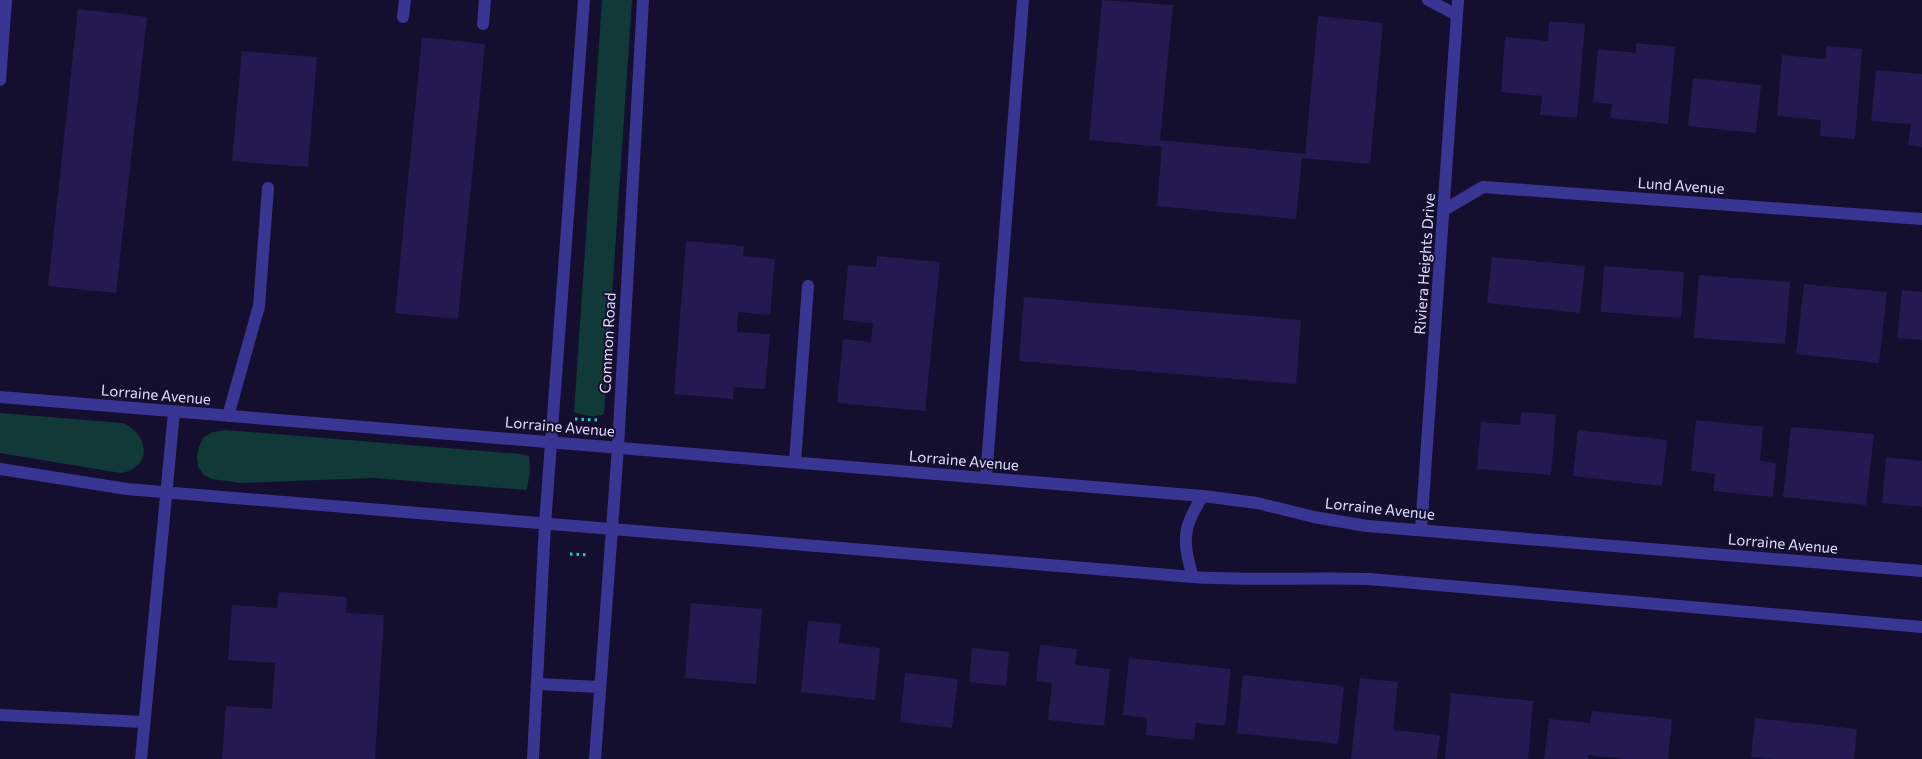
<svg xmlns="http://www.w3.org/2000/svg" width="1922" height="759" font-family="Commissioner,sans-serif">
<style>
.green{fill:#113938}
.building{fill:#251952}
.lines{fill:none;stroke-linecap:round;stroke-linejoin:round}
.path{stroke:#24ccc2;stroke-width:3;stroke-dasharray:2.5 4;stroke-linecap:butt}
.minor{stroke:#393592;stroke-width:12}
.labels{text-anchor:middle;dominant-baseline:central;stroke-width:4;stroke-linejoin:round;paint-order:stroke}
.street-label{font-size:15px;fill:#e1ddff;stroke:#140f2f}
</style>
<rect width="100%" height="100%" fill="#140f2f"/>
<!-- green -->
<path class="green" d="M602 0H632L604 414C593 418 584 416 574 412Z
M0 413 123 423C149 434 153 468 121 473L0 453Z
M225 430 520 454 529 456 530 470 527 490 373 478 241 483 212 479 204 475 198 467 197 456 199 446 204 437 213 432Z"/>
<!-- building -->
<path class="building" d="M1102 0 1173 5 1160 140 1305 154 1318 16 1383 23 1370 164 1302 158 1296 219 1157 206 1162 147 1089 140Z
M78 9 147 17 116 293 48 286Z
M1549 21 1585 24 1577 118 1540 115 1542 96 1501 92 1505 37 1548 41Z
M422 37 485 44 458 319 395 313Z
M1636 43 1675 47 1668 124 1610 118 1612 104 1593 102 1598 49 1636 53Z
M1826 46 1862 49 1855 139 1820 136 1821 120 1777 116 1782 55 1826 59Z
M242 51 317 57 308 167 232 161Z
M1876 70 1922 74V147L1908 145 1911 124 1871 121Z
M1693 78 1761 85 1756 133 1688 126Z
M686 241 744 246 743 256 775 259 770 315 738 312 737 332 770 334 765 389 734 387 733 399 674 394Z
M877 256 940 262 925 411 837 403 843 339 871 342 873 323 843 320 848 265 876 267Z
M1492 257 1585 266 1580 313 1487 303Z
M1604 266 1684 272 1681 318 1601 312Z
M1699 275 1790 282 1785 344 1694 338Z
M1804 284 1887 292 1879 363 1796 354Z
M1902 290 1922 292V340L1897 338Z
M1024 297 1301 320 1296 384 1019 361Z
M1521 412 1556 414 1551 475 1477 469 1481 422 1520 425Z
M1696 420 1763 427 1760 461 1776 463 1773 497 1713 491 1715 474 1691 471Z
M1791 427 1874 434 1866 505 1783 497Z
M1578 430 1667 440 1662 486 1573 476Z
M1886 457 1922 461V507L1882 503Z
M279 592 347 597 346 613 384 615 375 759H222L226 706 272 709 275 663 228 660 232 605 277 608Z
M691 603 762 609 756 684 685 678Z
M808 621 841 624 839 643 880 648 875 700 801 692Z
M1040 645 1077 649 1075 665 1110 669 1104 726 1048 720 1052 683 1036 681Z
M972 648 1009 652 1006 686 969 682Z
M1129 658 1231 669 1225 726 1196 723 1194 740 1146 735 1147 718 1123 715Z
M905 673 958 679 952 728 900 722Z
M1243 675 1344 686 1338 744 1237 733Z
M1360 678 1398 682 1393 730 1440 735 1437 759H1351Z
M1451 693 1533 701 1528 759H1445Z
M1592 711 1672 719 1668 759H1627L1588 755V759H1544L1549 719 1590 723Z
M1755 718 1857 729 1854 759H1775L1751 757Z"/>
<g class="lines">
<!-- path -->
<path class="path" d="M575 419 598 420
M570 554 589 555"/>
<!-- minor -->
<path class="minor" d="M1428 0 1457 15
M403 17 405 0
M483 24 485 0
M0 80 6 0
M1444 210 1483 187 1922 219
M0 397 1203 496 1257 503 1314 517 1367 526 1922 571
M228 416 259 306 268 188
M795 462 808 286
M0 469 127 489 1193 577C1252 581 1310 577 1369 579L1922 627
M986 478 1023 0
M1421 530 1458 0
M1193 577C1182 542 1182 527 1203 496
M538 684 599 687
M0 715 144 722
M141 759 174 412
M533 759 545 524 584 0
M595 759 618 447 643 0"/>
</g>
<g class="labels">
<!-- street labels -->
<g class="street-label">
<text transform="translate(1681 185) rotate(4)">Lund Avenue</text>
<text transform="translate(1424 264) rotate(-86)">Riviera Heights Drive</text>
<text transform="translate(607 343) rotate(-87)">Common Road</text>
<text transform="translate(156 394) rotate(5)">Lorraine Avenue</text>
<text transform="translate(560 426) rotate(5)">Lorraine Avenue</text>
<text transform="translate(964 460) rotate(5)">Lorraine Avenue</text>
<text transform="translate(1380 508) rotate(6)">Lorraine Avenue</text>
<text transform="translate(1783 543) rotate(5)">Lorraine Avenue</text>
</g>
</g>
</svg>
